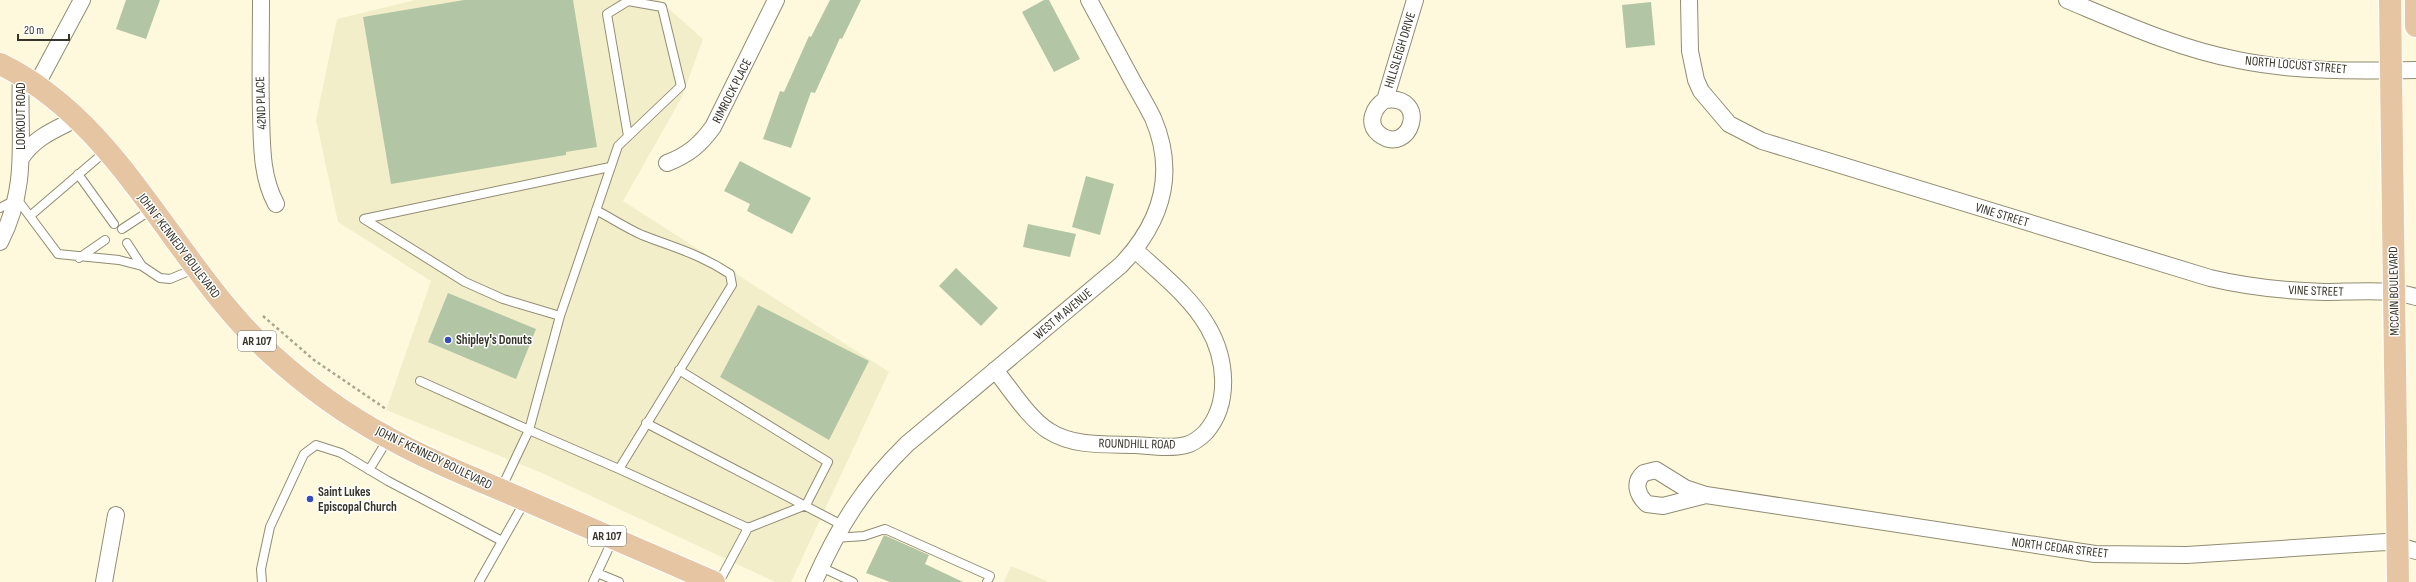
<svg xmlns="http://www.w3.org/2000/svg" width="2416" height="582" font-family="'Sofia Sans Condensed',sans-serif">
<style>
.built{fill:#f3eeca}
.building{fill:#b2c6a6}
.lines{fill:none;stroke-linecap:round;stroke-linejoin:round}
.lane-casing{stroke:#918c72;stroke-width:10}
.street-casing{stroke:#918c72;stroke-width:18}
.primary-casing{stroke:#fff;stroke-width:24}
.path{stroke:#a9a690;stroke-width:2.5;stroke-dasharray:3 3;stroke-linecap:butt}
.lane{stroke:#fff;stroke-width:8}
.street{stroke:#fff;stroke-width:16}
.primary{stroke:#e6c5a3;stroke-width:22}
.poi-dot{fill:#334bbc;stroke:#fff;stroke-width:1.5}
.labels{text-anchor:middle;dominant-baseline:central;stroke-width:3;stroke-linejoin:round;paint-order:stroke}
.shield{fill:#fff;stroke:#73726a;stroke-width:1}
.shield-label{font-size:12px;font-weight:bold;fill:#37352a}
.street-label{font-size:13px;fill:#37352a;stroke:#fff}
.poi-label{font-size:13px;font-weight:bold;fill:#37352a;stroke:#fff;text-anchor:start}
</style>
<rect width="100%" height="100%" fill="#fef9dc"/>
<!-- built -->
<path class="built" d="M415 0H659L703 39 682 97 623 201 889 372 791 582H775L542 473 386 410 431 281 338 222 316 120 337 19Z
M1011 566 1049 582H1004Z"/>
<!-- building -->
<path class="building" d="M126 0H160L146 39 116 29Z
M464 0H573L597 147 566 152V155L391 184 363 17Z
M830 0H861L842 39 840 38 815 93 811 92 791 148 763 139 780 91 784 92 809 36 811 37Z
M1044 0H1049L1080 59 1054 72 1022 12Z
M1651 2 1655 45 1626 48 1622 5Z
M740 161 811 198 792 234 747 211 750 204 724 191Z
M1086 176 1114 184 1100 235 1072 227Z
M1028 224 1076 234 1070 257 1023 247Z
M956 268 998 308 981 326 939 286Z
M448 293 536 329 516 379 428 342Z
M758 305 869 361 829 440 720 377Z
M884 535 929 555 925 564 963 582H890L866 573Z"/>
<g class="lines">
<!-- lane casing -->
<g class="lane-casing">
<path id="lane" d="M78 174 114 224
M0 208 17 199 58 254 119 260 142 266 160 278 170 279 194 269
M596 210C611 218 626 228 642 235 675 248 700 254 730 274L732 285 619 469
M30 216 107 150
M122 229 151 210
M127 243 142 266
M79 258 105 240
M560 316 503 299 465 282 364 219 610 167
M679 370 828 462 806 505 748 528 719 582
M420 381 529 430 560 316 618 146 681 86 662 7 628 1 607 14 628 136
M646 423 842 525
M369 470 388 439
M501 489 529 430 619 469 748 528
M835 538 864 536 885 529 990 576 987 582
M821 567 853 582
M597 573 619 582
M262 582 261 569 270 527 304 454 316 445 341 453 388 481 502 541
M479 582 525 501
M593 582 613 539"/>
</g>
<!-- street casing -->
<g class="street-casing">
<path id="street" d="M261 0C261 38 260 76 261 114 262 145 261 176 276 204
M1689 0 1690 51 1696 80 1701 91 1729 124 1762 141 2210 278C2248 287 2285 291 2325 292 2354 292 2387 288 2416 297
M2067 0C2122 23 2179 49 2238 60 2296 72 2357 71 2416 70
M37 84 82 0
M1385 100C1431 94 1410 158 1379 134 1366 123 1374 107 1385 100L1415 0
M21 158C36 136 55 130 78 118
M667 163C688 155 700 145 713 127L776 0
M0 242C30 184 18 136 21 74
M995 370C1010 388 1029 419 1049 431 1074 447 1107 444 1135 445 1151 446 1170 449 1186 445 1194 443 1201 437 1206 432 1231 403 1226 358 1208 327 1191 297 1160 273 1135 250
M1656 470 1685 488 1706 495 1663 506 1647 504C1637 495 1633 482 1644 473Z
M1706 495 2095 554 2187 555 2386 542 2416 551
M104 582 116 515
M814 582C839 526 863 487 907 444L1121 265C1161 223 1177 174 1153 118 1146 104 1138 91 1131 78 1117 52 1103 26 1089 0"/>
</g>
<!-- primary casing -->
<g class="primary-casing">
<path id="primary" d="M2390 0 2398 582
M2416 0V26
M0 64C122 123 172 263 270 353 305 385 344 414 387 437 431 462 481 481 527 501 589 528 652 555 714 582"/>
</g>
<!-- path -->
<path class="path" d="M263 316 314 360 386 409"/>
<!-- lane -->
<use href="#lane" class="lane"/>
<!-- street -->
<use href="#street" class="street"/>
<!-- primary -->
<use href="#primary" class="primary"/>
</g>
<!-- markers -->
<g class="poi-dot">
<circle cx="448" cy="340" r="4"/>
<circle cx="310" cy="499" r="4"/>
</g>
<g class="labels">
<!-- shield labels -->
<g class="shield">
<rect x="238" y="331" width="38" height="20" rx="3"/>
<rect x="588" y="526" width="38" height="20" rx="3"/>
</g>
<g class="shield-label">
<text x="257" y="341">AR 107</text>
<text x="607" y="536">AR 107</text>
</g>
<!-- street labels -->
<g class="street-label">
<text transform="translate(1400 50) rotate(-73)">HILLSLEIGH DRIVE</text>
<text transform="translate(2296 65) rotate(5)">NORTH LOCUST STREET</text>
<text transform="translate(732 91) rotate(-63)">RIMROCK PLACE</text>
<text transform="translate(261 103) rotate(-92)">42ND PLACE</text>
<text transform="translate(21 116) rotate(-90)">LOOKOUT ROAD</text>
<text transform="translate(2002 215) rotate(17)">VINE STREET</text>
<text transform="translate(179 246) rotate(53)">JOHN F KENNEDY BOULEVARD</text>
<text transform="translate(2316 291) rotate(2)">VINE STREET</text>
<text transform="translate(2394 291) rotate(-91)">MCCAIN BOULEVARD</text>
<text transform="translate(1063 314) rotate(-40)">WEST M AVENUE</text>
<text transform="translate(1137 444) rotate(1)">ROUNDHILL ROAD</text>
<text transform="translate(434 458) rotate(26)">JOHN F KENNEDY BOULEVARD</text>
<text transform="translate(2060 548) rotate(7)">NORTH CEDAR STREET</text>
</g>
<!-- poi labels -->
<g class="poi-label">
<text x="456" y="340">Shipley's Donuts</text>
<text x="318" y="492">Saint Lukes<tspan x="318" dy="15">Episcopal Church</tspan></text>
</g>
</g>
<!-- scale -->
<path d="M18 34v6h51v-6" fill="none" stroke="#37352a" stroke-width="2"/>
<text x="24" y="34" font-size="12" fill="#37352a" stroke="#ffffff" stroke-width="3" paint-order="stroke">20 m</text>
</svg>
